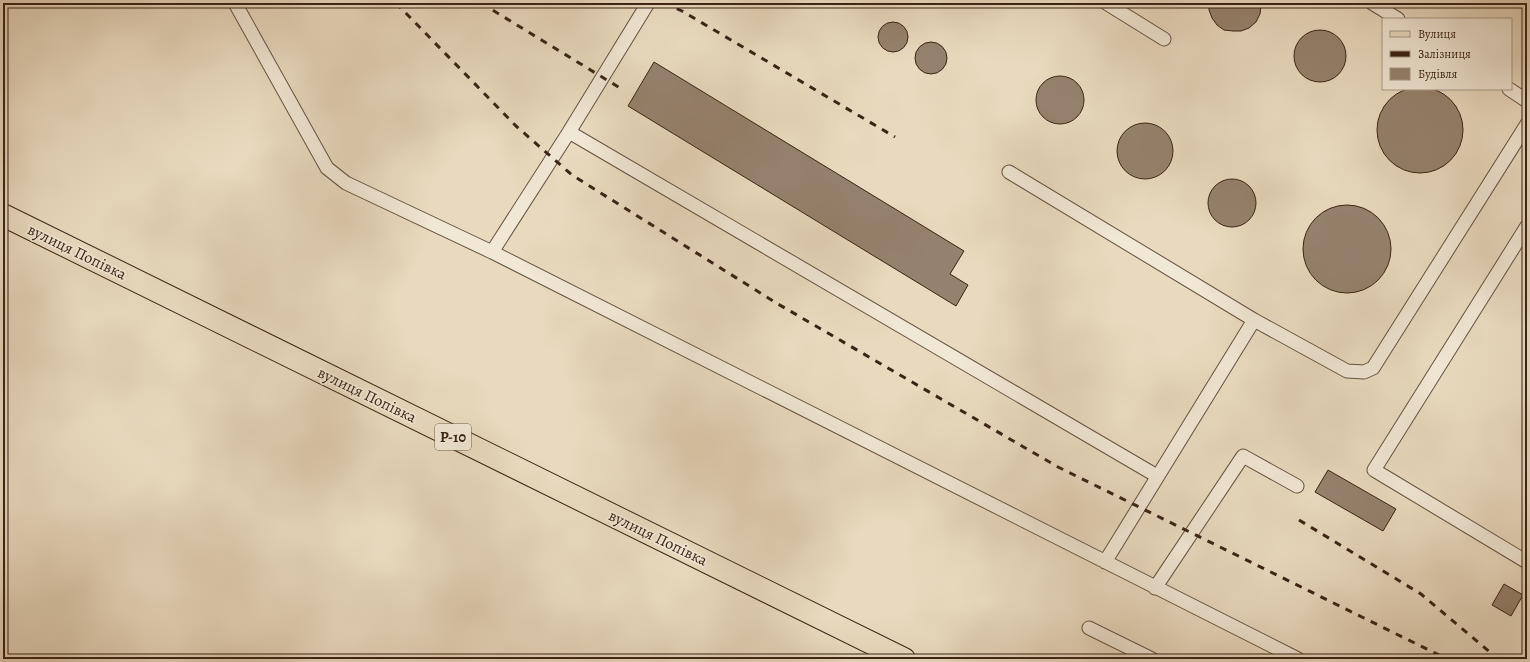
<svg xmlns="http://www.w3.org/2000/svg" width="1530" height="662" font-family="Alegreya,serif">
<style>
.building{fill:#95826e;stroke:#3a2316}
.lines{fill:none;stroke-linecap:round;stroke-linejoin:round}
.lane-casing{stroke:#665140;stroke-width:15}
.primary-casing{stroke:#3a2316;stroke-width:24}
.lane{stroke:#f1e7d5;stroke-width:13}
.primary{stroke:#e9dabf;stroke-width:22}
.rail{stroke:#3a2316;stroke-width:3;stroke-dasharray:7 7;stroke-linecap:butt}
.labels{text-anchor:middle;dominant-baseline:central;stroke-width:3.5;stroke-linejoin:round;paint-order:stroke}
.shield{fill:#f1e7d5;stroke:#715e4f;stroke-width:1}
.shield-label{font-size:15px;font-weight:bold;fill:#3a2316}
.street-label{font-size:16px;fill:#3a2316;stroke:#f1e7d5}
</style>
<rect width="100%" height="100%" fill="#e9dabf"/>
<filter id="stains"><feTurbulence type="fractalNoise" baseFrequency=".005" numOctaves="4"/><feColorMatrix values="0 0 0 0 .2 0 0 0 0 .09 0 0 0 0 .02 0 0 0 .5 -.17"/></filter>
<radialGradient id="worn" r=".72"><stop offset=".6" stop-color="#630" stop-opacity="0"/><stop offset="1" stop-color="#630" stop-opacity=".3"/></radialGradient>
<!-- building -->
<path class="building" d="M1209 3H1261V5L1260 14 1256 22 1249 28 1241 31H1233L1224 30 1217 25 1212 18 1209 10Z
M878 37a15 15 0 1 1 30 0a15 15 0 1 1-30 0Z
M1294 56a26 26 0 1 1 52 0a26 26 0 1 1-52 0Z
M915 58a16 16 0 1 1 32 0a16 16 0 1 1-32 0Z
M654 62 964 251 950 274 968 285 956 306 628 106Z
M1036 100a24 24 0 1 1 48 0a24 24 0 1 1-48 0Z
M1377 130a43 43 0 1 1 86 0a43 43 0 1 1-86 0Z
M1117 151a28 28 0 1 1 56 0a28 28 0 1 1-56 0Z
M1208 203a24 24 0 1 1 48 0a24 24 0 1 1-48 0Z
M1303 249a44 44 0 1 1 88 0a44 44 0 1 1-88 0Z
M1328 470 1396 509 1383 531 1315 492Z
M1504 584 1523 595 1511 616 1492 605Z"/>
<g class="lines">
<!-- lane casing -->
<g class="lane-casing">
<path id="lane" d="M235 3 327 168 346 183 492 252 1298 659
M1106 3 1164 39
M1372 3 1398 19
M1509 89 1527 101
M569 132 648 3
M1009 172 1254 320 1347 371 1364 372 1373 368 1527 124
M1527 226 1374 470 1527 562
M492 252 569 132 1157 476
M1105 562 1254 320
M1155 588 1243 456 1297 486
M1089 628 1152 659"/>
</g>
<!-- primary casing -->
<g class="primary-casing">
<path id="primary" d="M3 215 904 659"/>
</g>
<!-- lane -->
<use href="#lane" class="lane"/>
<!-- primary -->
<use href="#primary" class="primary"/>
<!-- rail -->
<path class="rail" d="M396 3 516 126 572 175 778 304 1058 467 1447 659
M481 3 620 88
M664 3 682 11 895 137
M1299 520 1421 594 1498 659"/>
</g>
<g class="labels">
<!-- shield labels -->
<rect class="shield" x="435" y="424" width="36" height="26" rx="3"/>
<g class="shield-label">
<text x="453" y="437">Р-10</text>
</g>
<!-- street labels -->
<g class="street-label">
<text transform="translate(77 252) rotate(26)">вулиця Попівка</text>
<text transform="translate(367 395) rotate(26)">вулиця Попівка</text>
<text transform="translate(658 538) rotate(26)">вулиця Попівка</text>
</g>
</g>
<!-- margin -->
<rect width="1530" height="662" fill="none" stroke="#e9dabf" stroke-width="16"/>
<rect x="4" y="4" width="1522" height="654" fill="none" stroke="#3a2316" stroke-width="2"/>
<rect x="8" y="8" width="1514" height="646" fill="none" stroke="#3a2316"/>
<!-- legend -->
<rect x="1382" y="18" width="130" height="72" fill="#f1e7d5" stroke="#a89989"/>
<rect x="1390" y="31" width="20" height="6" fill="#e9dabf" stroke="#a89989"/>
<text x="1418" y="38" font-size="12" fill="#3a2316">Вулиця</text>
<rect x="1390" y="51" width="20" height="6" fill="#3a2316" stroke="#a89989"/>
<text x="1418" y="58" font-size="12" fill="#3a2316">Залізниця</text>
<rect x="1390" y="68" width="20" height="12" fill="#95826e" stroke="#a89989"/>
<text x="1418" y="78" font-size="12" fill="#3a2316">Будівля</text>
<rect width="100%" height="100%" filter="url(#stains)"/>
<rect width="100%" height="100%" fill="url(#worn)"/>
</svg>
